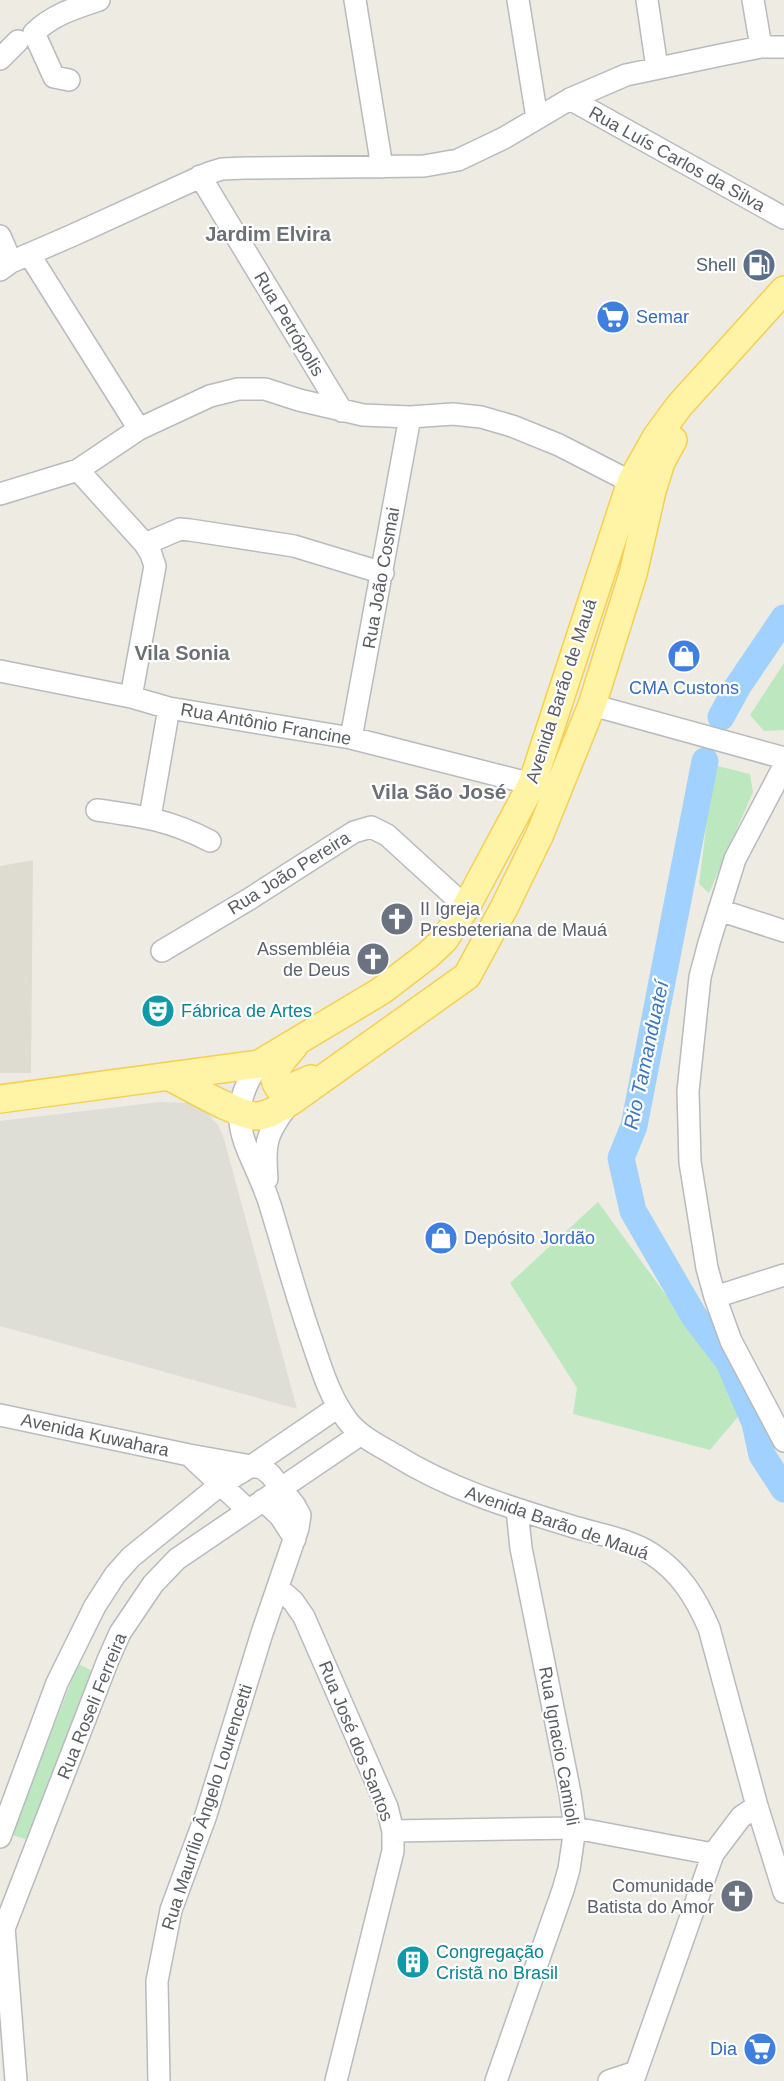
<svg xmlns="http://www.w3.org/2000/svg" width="784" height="2081" font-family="Arial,sans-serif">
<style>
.industrial{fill:#deddd6}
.education{fill:#dedbd0}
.green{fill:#bde7bf}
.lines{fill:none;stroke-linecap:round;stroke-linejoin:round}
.river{stroke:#a1d2ff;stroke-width:27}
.minor-casing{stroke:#b7babf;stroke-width:24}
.major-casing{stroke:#f6cf52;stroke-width:30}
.minor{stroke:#fff;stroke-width:21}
.major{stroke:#fff4a6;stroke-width:27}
.labels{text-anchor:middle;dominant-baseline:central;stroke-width:4.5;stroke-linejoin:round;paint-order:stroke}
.street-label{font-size:18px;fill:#5a5e63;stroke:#fff}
.service-label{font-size:18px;fill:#4e5e75;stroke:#fff;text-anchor:end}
.shop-label{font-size:18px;fill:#366cbe;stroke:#fff;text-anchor:start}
.worship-label{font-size:18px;fill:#5b616d;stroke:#fff;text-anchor:end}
.culture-label{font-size:18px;fill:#0d838f;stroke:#fff;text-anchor:start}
.neighbourhood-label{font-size:20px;font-weight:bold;fill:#6b7075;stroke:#fff}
.water-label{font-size:20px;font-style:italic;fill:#3d77be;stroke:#fff}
.quarter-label{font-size:21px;font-weight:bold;fill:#6b7075;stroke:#fff}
</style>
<rect width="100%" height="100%" fill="#eeece2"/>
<!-- industrial -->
<path class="industrial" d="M160 1102 189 1103 208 1114 218 1125 224 1139 297 1409 0 1326V1121Z"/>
<!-- education -->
<path class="education" d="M33 860 31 1073H0V866Z"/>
<!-- green -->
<path class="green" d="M784 663V730L764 731 750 715Z
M714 765 750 774 753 792 709 893 699 884Z
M598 1202 747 1406 710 1450 573 1414 577 1388 510 1283Z
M78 1664 97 1673 32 1841 12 1835Z"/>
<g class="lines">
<!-- river -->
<path class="river" d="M721 717 738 686 784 618
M705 761 634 1126 621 1158 633 1211 694 1316 729 1362 755 1423 762 1455 784 1489"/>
<!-- minor casing -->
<g class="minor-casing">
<path id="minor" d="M355 0 382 167
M518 0 537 118
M647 0 657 68
M753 0 761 47
M0 59 18 41
M69 80 54 77 34 33C52 15 75 8 99 0
M570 99 784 218
M200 176 342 411
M0 236 11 262
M29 254 139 429
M0 270 11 262 71 236 209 173 222 169 245 168 424 166 458 160 504 138 570 99 626 75 721 55 761 47H784
M78 470 145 544 151 554 155 566 131 697
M0 494 78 470 139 429 210 396 238 389H265L299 400 363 415 410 417 453 414 481 417 512 426 559 445 631 482
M145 544 180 529 190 530 294 546 383 573
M0 671 131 697 169 708 351 738 532 784
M592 705 784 758
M351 738 410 417
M784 766 735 859 709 943 700 977 688 1091 690 1162 707 1268 715 1297 731 1341 784 1441
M97 810C141 816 170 820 210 841
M150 817 169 708
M719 910 784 931
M162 951 251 898 354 832 371 827 387 835 466 907
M259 1064C217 1123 254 1150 271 1208 284 1251 296 1295 311 1338 321 1367 329 1396 347 1420 359 1436 378 1445 395 1455 449 1489 509 1507 571 1526 597 1534 629 1539 652 1554 680 1572 696 1598 709 1628L757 1806 784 1892
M267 1179C264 1143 266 1134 288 1105
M715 1297 784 1275
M0 1415 189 1455 262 1468 270 1474 295 1506 300 1515 298 1528 262 1633 206 1815 171 1910 157 1981 159 2081
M189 1455 248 1510
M263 1500 280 1516 295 1539
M278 1588 293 1601 304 1617 387 1807 393 1831V1851L336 2081
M393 1831 575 1828 713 1854
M0 1837 57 1683 95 1606 115 1575 131 1557 220 1485 253 1465 338 1407
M4 1927 16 2081
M0 1939 108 1660 120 1633 153 1584 177 1559 361 1434
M496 2081 563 1890 569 1869 575 1828 570 1793 521 1548 517 1509
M609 2081 636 2072
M633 2081 713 1854 741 1817 757 1806"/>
</g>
<!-- major casing -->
<g class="major-casing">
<path id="major" d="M294 1046C284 1059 267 1072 279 1088L288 1089 311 1079
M170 1077C190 1087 235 1114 255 1116 267 1117 280 1107 290 1102L467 976 504 908 540 834 592 705 633 574 652 491 661 462 673 440
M0 1099 259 1064 381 991 428 955 444 940 466 907 532 784 631 482 657 436 679 406 784 290"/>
</g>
<!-- minor -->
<use href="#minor" class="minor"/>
<!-- major -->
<use href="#major" class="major"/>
</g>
<!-- icons -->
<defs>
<g id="fuel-disc" transform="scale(1.725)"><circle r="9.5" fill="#5c6f8a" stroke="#fff"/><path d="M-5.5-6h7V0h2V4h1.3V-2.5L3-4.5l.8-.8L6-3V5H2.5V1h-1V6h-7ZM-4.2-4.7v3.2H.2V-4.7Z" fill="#fff"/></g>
<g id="supermarket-disc" transform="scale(1.725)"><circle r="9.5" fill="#3f7fe0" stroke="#fff"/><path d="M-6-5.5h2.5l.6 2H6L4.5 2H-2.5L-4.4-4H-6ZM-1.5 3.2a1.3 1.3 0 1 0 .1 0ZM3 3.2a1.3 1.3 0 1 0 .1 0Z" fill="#fff"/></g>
<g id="shop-disc" transform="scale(1.725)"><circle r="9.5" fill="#3f7fe0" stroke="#fff"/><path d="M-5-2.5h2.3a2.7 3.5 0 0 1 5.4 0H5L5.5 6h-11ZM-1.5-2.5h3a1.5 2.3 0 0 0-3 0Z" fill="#fff"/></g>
<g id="church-disc" transform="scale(1.725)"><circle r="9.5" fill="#6b7280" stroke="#fff"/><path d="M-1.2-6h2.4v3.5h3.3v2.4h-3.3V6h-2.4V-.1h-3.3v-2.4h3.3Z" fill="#fff"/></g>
<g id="theatre-disc" transform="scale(1.725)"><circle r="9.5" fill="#0f9aa8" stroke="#fff"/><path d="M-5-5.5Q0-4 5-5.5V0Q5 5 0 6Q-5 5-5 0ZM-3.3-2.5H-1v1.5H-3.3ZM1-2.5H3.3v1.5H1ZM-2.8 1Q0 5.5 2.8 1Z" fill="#fff"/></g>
<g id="building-disc" transform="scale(1.725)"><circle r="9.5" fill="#0f9aa8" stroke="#fff"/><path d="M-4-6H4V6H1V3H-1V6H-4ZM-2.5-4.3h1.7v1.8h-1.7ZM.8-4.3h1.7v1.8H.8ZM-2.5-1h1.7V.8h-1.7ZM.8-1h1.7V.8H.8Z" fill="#fff"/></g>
</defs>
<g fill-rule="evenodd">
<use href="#fuel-disc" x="759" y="265"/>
<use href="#supermarket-disc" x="613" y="317"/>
<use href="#shop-disc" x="684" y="656"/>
<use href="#church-disc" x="397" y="919"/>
<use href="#church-disc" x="373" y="959"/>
<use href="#theatre-disc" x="158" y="1011"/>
<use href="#shop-disc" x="441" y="1238"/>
<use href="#church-disc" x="737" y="1896"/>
<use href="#building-disc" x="413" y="1962"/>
<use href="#supermarket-disc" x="760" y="2049"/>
</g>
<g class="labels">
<!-- street labels -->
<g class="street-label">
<text transform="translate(677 159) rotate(29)">Rua Luís Carlos da Silva</text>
<text transform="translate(289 324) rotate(59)">Rua Petrópolis</text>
<text transform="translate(381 578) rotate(-80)">Rua João Cosmai</text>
<text transform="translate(561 691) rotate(-72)">Avenida Barão de Mauá</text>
<text transform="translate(266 724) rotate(10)">Rua Antônio Francine</text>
<text transform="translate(289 873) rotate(-32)">Rua João Pereira</text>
<text transform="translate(95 1435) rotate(12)">Avenida Kuwahara</text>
<text transform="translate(557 1523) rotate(19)">Avenida Barão de Mauá</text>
<text transform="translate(92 1706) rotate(-68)">Rua Roseli Ferreira</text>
<text transform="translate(356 1741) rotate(68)">Rua José dos Santos</text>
<text transform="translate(559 1746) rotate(80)">Rua Ignacio Camioli</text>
<text transform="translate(207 1807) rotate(-72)">Rua Maurílio Ângelo Lourencetti</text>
</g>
<!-- service labels -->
<g class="service-label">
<text x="736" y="265">Shell</text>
</g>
<!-- shop labels -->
<g class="shop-label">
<text x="636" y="317">Semar</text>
<text x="684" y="688" text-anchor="middle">CMA Custons</text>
<text x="464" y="1238">Depósito Jordão</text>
<text x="737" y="2049" text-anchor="end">Dia</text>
</g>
<!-- worship labels -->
<g class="worship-label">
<text x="420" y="909" text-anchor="start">II Igreja<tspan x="420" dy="21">Presbeteriana de Mauá</tspan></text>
<text x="350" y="949">Assembléia<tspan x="350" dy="21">de Deus</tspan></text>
<text x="714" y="1886">Comunidade<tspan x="714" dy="21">Batista do Amor</tspan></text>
</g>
<!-- culture labels -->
<g class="culture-label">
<text x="181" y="1011">Fábrica de Artes</text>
<text x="436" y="1952">Congregação<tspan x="436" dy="21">Cristã no Brasil</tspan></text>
</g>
<!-- neighbourhood labels -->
<g class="neighbourhood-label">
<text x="268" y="234">Jardim Elvira</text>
<text x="182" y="653">Vila Sonia</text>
</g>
<!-- water labels -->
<g class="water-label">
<text transform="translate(646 1055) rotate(-78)">Rio Tamanduateí</text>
</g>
<!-- quarter labels -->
<g class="quarter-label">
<text x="439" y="791">Vila São José</text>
</g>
</g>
</svg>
